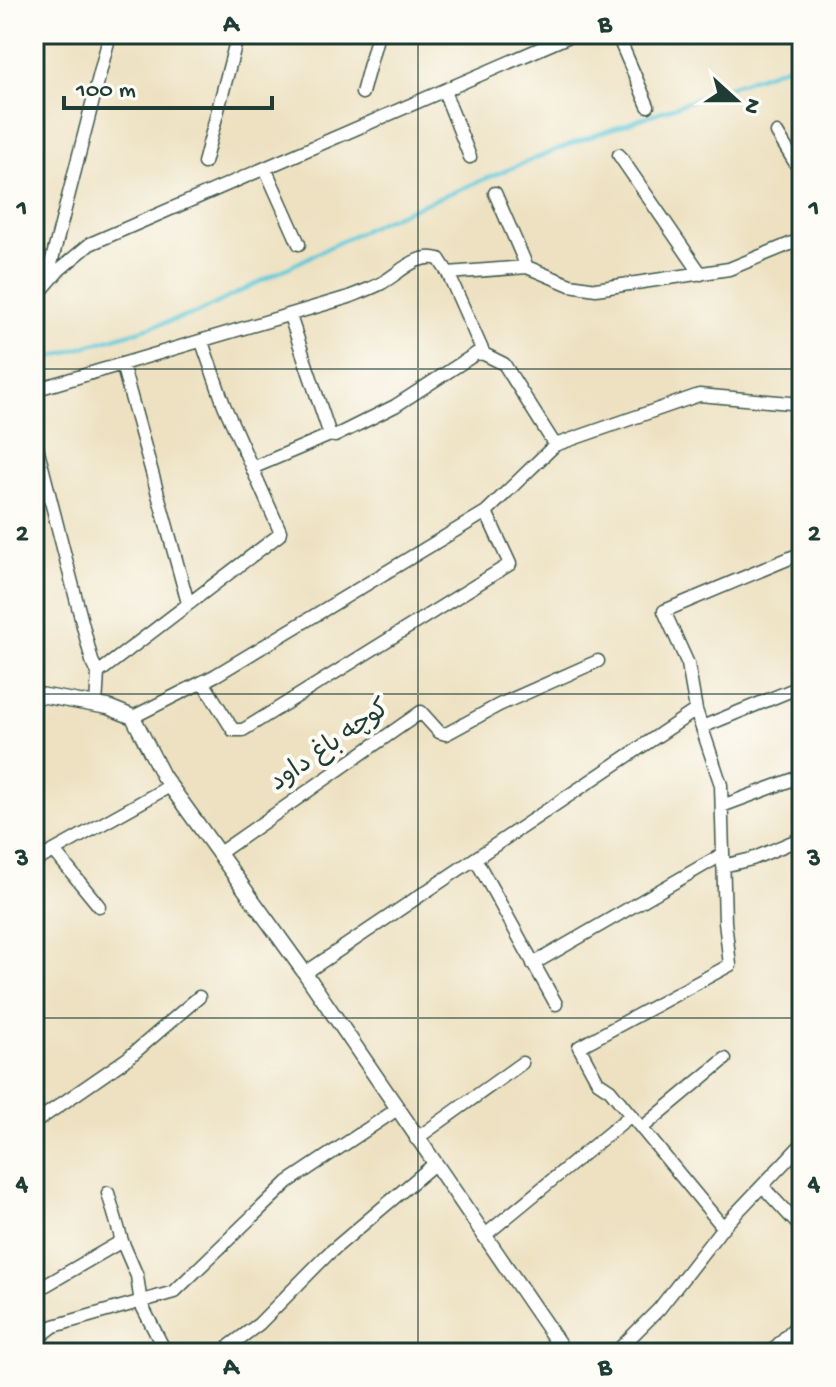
<svg xmlns="http://www.w3.org/2000/svg" width="836" height="1387" font-family="'Gochi Hand','Playpen Sans Arabic',sans-serif">
<style>
.lines{fill:none;stroke-linecap:round;stroke-linejoin:round}
.stream{stroke:#5ec8d8;stroke-width:4}
.minor-casing{stroke:#3e5649;stroke-width:15}
.tertiary-casing{stroke:#3e5649;stroke-width:17}
.minor{stroke:#fff;stroke-width:12}
.tertiary{stroke:#fff;stroke-width:14}
.grid{fill:none;stroke:#1f3d34;stroke-width:2;stroke-opacity:0.55}
.labels{text-anchor:middle;dominant-baseline:central;stroke-width:8;stroke-linejoin:round;paint-order:stroke}
.street-label{font-size:26px;fill:#1f3d34;stroke:#fdfcf7}
.neatline{fill:none;stroke:#1f3d34;stroke-width:3}
.grid-label{font-size:26px;text-anchor:middle;font-weight:bold;fill:#1f3d34}
</style>
<rect width="100%" height="100%" fill="#fdfcf7"/>
<filter id="ink" filterUnits="userSpaceOnUse"><feTurbulence type="fractalNoise" baseFrequency=".0125" numOctaves="2"/><feDisplacementMap in="SourceGraphic" scale="16" xChannelSelector="R" yChannelSelector="G"/><feConvolveMatrix kernelMatrix="1 2 1 2 8 2 1 2 1" color-interpolation-filters="sRGB"/></filter>
<filter id="wash" filterUnits="userSpaceOnUse"><feTurbulence type="fractalNoise" baseFrequency=".006" numOctaves="4" result="noise"/><feDisplacementMap in="SourceGraphic" scale="32" xChannelSelector="R" yChannelSelector="G"/><feGaussianBlur stdDeviation="1.8" result="paint"/><feColorMatrix in="noise" values="0 0 0 0 0 0 0 0 0 0 0 0 0 0 0 0 0 1.4 0 .05"/><feComposite in="paint" operator="in"/></filter>
<g filter="url(#wash)">
<rect width="100%" height="100%" fill="#ede1c1"/>
<g class="lines">
<!-- stream -->
<path class="stream" d="M34 362 197 313 380 222 568 145 802 61"/>
</g>
</g>
<g filter="url(#ink)">
<g class="lines">
<!-- minor casing -->
<g class="minor-casing">
<path id="minor" d="M617 34 648 106
M444 91 470 157
M362 93 378 34
M777 133 802 174
M619 155 701 274
M204 163 238 34
M265 168 299 244
M495 193 527 267
M448 273 484 354 504 364 555 445
M46 283 110 34
M34 299 59 270 90 244 574 34
M290 316 330 435 335 436 395 406 477 353 484 354
M122 364 188 603
M34 390 349 297C359 293 370 289 380 284 398 275 416 252 439 259L448 273 527 267 570 285 596 289 729 269 802 239
M34 435 92 661 98 673 96 705
M252 468 330 435
M98 673 279 535 280 531 224 405 202 342
M203 682 233 730H243L510 564 486 512
M133 717 216 675 486 512 555 445 699 395 802 404
M702 727 802 686
M722 806 802 776
M54 851 99 906
M218 854 421 712 439 732 446 734 499 705 598 661
M476 860 556 1004
M34 862 170 786
M723 866 752 859 802 838
M533 964 723 854
M305 973 696 710
M34 1123 128 1058 199 997
M642 1128 725 1059
M416 1139 522 1063
M764 1188 802 1229
M108 1193 122 1241 137 1276 141 1304 166 1353
M723 1227 610 1090 598 1082 579 1047 730 965 725 922 721 785 696 710 688 664 664 611 802 553
M484 1236 631 1115
M34 1292 122 1241
M34 1341 54 1326 174 1292 288 1182 396 1110
M220 1353 259 1324 328 1254 433 1165
M615 1353 659 1309 723 1227 802 1144
M770 1353 802 1320"/>
</g>
<!-- tertiary casing -->
<g class="tertiary-casing">
<path id="tertiary" d="M34 694 108 707 133 717 163 776 305 973 565 1353"/>
</g>
<!-- minor -->
<use href="#minor" class="minor"/>
<!-- tertiary -->
<use href="#tertiary" class="tertiary"/>
</g>
</g>
<!-- grid -->
<path class="grid" d="M418 34V1353M34 369H802M34 694H802M34 1018H802"/>
<g class="labels">
<!-- street labels -->
<g class="street-label">
<text transform="translate(331 747) rotate(-35)">کوچه باغ داود</text>
</g>
</g>
<!-- margin -->
<rect width="836" height="1387" fill="none" stroke="#fdfcf7" stroke-width="88"/>
<!-- north arrow -->
<g transform="translate(736 100) rotate(111)" stroke="#fdfcf7" stroke-width="6" paint-order="stroke">
<path d="M0-6L14 30L0 20L-14 30Z" fill="#1f3d34"/>
<text y="-12" font-size="22" font-weight="bold" text-anchor="middle" fill="#1f3d34">N</text>
</g>
<!-- scale -->
<path d="M64 96v12h208v-12" fill="none" stroke="#1f3d34" stroke-width="4"/>
<text x="76" y="96" font-size="24" fill="#1f3d34" stroke="#fdfcf7" stroke-width="6" paint-order="stroke">100 m</text>
<rect x="44" y="44" width="748" height="1299" class="neatline"/>
<g class="grid-label">
<text x="231" y="31">A</text>
<text x="605" y="31">B</text>
<text x="22" y="215">1</text>
<text x="814" y="215">1</text>
<text x="22" y="540">2</text>
<text x="814" y="540">2</text>
<text x="22" y="865">3</text>
<text x="814" y="865">3</text>
<text x="22" y="1190">4</text>
<text x="814" y="1190">4</text>
<text x="231" y="1374">A</text>
<text x="605" y="1374">B</text>
</g>
</svg>
